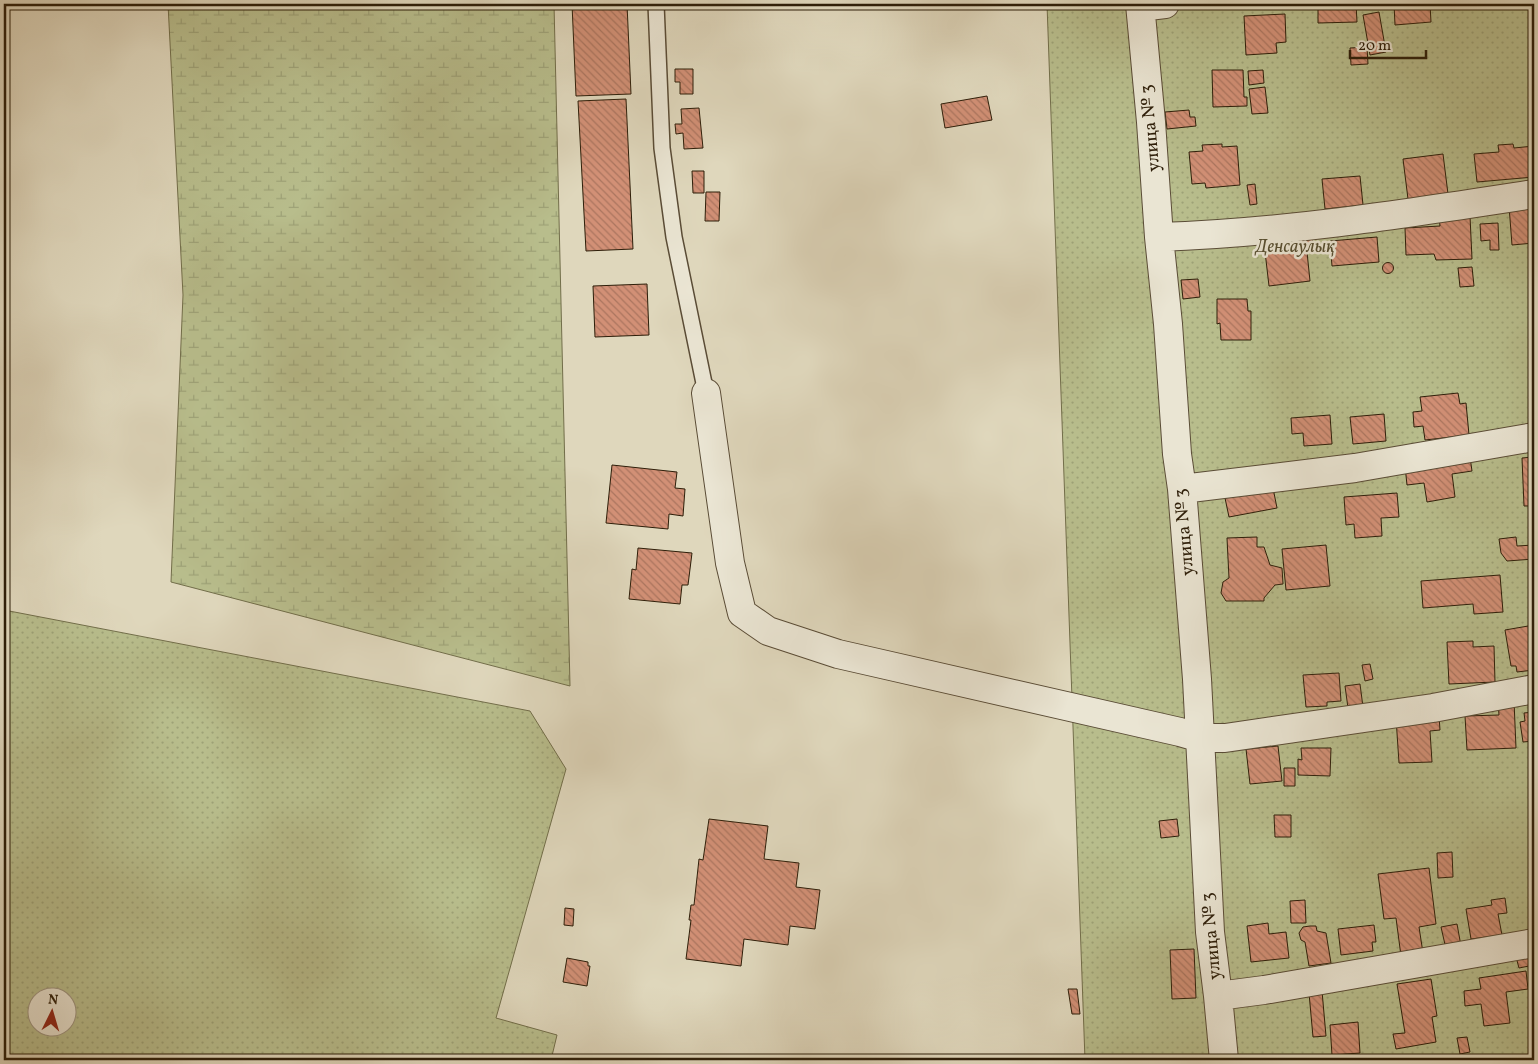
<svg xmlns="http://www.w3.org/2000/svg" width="1538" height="1064" font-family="Vollkorn,serif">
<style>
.grass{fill:url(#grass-dots);stroke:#726e4a;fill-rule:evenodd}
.wetland{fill:url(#wetland-marsh);stroke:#726e4a}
.building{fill:url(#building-back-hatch);stroke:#2d1e09}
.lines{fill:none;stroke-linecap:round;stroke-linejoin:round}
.lane-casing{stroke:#5a4c36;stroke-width:18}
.street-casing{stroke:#5a4c36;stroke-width:30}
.lane{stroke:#eae5d3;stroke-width:15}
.street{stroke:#eae5d3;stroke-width:28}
.labels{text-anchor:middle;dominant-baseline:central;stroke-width:5;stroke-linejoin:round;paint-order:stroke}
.street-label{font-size:18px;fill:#2d1e09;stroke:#eae5d3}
.park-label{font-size:18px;font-style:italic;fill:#574e30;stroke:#eae5d3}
</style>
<defs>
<pattern id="grass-dots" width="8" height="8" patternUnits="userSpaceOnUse" patternTransform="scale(1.25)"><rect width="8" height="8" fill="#b8bd8c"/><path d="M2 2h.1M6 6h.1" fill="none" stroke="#9ea277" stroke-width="1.8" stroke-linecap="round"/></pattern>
<pattern id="wetland-marsh" width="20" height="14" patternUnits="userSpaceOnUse" patternTransform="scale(1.25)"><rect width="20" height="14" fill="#b8bd8c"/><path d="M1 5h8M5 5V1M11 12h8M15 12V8" fill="none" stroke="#9ea277"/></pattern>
<pattern id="building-back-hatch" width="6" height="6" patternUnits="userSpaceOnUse" patternTransform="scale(1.25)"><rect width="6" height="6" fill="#d29076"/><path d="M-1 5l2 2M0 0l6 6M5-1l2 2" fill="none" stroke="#ab755f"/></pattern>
</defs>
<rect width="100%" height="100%" fill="#dfd7bc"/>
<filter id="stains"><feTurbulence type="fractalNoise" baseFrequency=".004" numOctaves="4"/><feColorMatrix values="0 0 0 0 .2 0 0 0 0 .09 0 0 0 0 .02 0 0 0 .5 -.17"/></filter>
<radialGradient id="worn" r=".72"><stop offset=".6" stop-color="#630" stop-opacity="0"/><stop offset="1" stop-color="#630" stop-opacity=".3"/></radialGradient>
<!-- grass -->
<path class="grass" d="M1047 4H1534V1060H1085Z
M4 610 530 711 566 769 496 1018 557 1035 551 1060H4ZM38 996H68V1026H38Z"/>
<!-- wetland -->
<path class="wetland" d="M168 4H554L570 686 171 582 183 295Z"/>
<!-- building -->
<path class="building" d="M572 4H627L631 94 576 96Z
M1318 4H1356L1357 22 1318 23Z
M1394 4H1430L1431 22 1395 25Z
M1379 12 1386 52 1370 55 1363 15Z
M1285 14 1286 42 1276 43 1277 53 1246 55 1244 16Z
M1367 47 1368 64 1351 65 1350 48Z
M675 69H693V94H680V82H675Z
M1212 70H1243L1244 97H1247V106L1213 107Z
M1263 70 1264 83 1249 85 1248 71Z
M1265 87 1268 113 1252 114 1249 89Z
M987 96 992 120 945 128 941 104Z
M626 99 633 249 586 251 578 101Z
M699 108 703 148 684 149 683 133 676 134 675 124H682L681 109Z
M1189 110 1190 117H1195L1196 126 1167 129 1165 112Z
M1222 144V147L1237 146 1240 185 1206 188 1205 183 1192 184 1189 152 1203 151 1202 145Z
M1513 144 1514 148 1534 146V177L1477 182 1474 154 1499 152 1498 145Z
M1443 154 1448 194 1408 199 1403 159Z
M692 171H704V193H693Z
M1360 176 1363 205 1325 209 1322 179Z
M1255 184 1257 204 1250 205 1247 185Z
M706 192H720L719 221H705Z
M1534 204V243L1512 245 1509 206Z
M1470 216 1472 259 1436 260 1434 254 1406 255 1405 228 1440 226 1439 217Z
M1498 223 1499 250H1490V240L1481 241 1480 224Z
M1312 237 1314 251 1307 252 1310 281 1269 286 1264 243Z
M1377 237 1379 262 1332 266 1330 241Z
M1382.5 268a5.5 5.5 0 1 1 11 0a5.5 5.5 0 1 1-11 0Z
M1472 267 1474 286 1460 287 1458 268Z
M1198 279 1200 297 1183 299 1181 280Z
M647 284 649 335 595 337 593 286Z
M1217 299H1247L1248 311H1251V340H1221L1220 323 1217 324Z
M1458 393 1460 404 1466 403 1469 435 1425 440 1423 426 1414 427 1413 412 1422 411 1420 397Z
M1384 414 1386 441 1353 444 1350 417Z
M1330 415 1332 444 1304 446 1303 433 1292 434 1291 418Z
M1470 457 1472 471 1452 474 1455 497 1427 502 1424 483 1407 485 1405 466Z
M1534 457V506H1524L1522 458Z
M612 465 677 472 675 488 685 489 683 516 669 514 668 529 606 523Z
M1273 488 1277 508 1229 517 1225 498Z
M1397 493 1399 517 1381 518 1382 536 1355 538 1354 524 1346 525 1344 497Z
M1257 537V547H1264L1270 565 1282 568 1283 584 1275 585 1264 598V601H1226L1221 593 1223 582 1229 578 1227 538Z
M1516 537 1517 546 1534 545V559L1507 561 1501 553 1499 539Z
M1326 545 1330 586 1286 590 1282 549Z
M638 548 692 553 688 585H682L680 604 629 599 632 569 636 570Z
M1500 575 1503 612 1474 614 1473 604 1423 608 1421 581Z
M1534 625V670L1517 672 1516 666H1511L1505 630Z
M1473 641V647L1494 646 1495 682 1449 684 1447 642Z
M1370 664 1373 679 1365 681 1362 665Z
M1339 673 1341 701 1327 702V706L1306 707 1303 675Z
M1360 684 1363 707 1348 708 1345 686Z
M1498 701H1514L1516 748 1467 750 1465 716 1499 715Z
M1534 712V741L1523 742 1520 722 1525 721 1524 713Z
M1439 716 1440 730 1430 731 1432 762 1399 763 1396 718Z
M1278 746 1282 781 1250 784 1246 749Z
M1301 748H1331L1330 776 1298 775V759L1302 760Z
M1284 768H1295V786H1284Z
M1274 815H1291V837H1275Z
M709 819 768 826 764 859 799 863 796 887 820 890 815 929 790 926 788 945 744 939 741 966 686 959 691 920H689L691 905H694L699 859 703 860Z
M1177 819 1179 836 1161 838 1159 821Z
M1452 852 1453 877 1438 878 1437 853Z
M1429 868 1436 924 1419 927 1423 953 1401 956 1396 918 1384 919 1378 874Z
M1505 898 1507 913 1498 914 1502 935 1471 939 1466 909 1492 905 1491 900Z
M1305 900 1306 923H1291L1290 901Z
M565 908 574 909 573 926 564 925Z
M1268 923 1269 934 1286 932 1289 958 1251 962 1247 926Z
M1457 924 1461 946 1446 949 1441 927Z
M1374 925 1376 942H1372L1373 951 1341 955 1338 929Z
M1310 926H1316L1317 931 1326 933 1331 963 1309 966 1305 942 1301 940 1299 933 1303 927Z
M1194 949 1196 998 1172 999 1170 950Z
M1534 956V965L1519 968 1516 957Z
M567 958 588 962V966H590L587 986 563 982Z
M1526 971 1528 989 1506 992 1510 1023 1484 1026 1481 1004 1465 1006 1464 991 1481 989 1479 978Z
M1431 979 1437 1016 1432 1017 1436 1042 1396 1049 1393 1034 1405 1033 1397 984Z
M1068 989H1077L1080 1014H1072Z
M1322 991 1326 1036 1313 1037 1309 993Z
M1358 1022 1360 1053 1332 1055 1330 1025Z
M1467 1037 1470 1052 1460 1054 1457 1038Z"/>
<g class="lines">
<!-- lane casing -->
<g class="lane-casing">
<path id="lane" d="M656 4 662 148 674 237 706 393"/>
</g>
<!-- street casing -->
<g class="street-casing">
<path id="street" d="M1140 4 1151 122 1159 237 1168 324 1177 454 1182 489 1197 679 1210 932 1218 996 1224 1060
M1140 7 1165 4
M1159 237C1285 233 1410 213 1534 194
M706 393 730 563 742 613 768 631 838 654 1180 732 1201 738H1225L1433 708 1534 689
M1182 489 1355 468 1534 437
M1218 996 1264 990 1534 943"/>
</g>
<!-- lane -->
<use href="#lane" class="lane"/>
<!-- street -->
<use href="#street" class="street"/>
</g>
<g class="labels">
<!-- street labels -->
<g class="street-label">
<text transform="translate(1151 128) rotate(-95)">улица № 3</text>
<text transform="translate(1185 532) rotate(-95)">улица № 3</text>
<text transform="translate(1212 936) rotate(-95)">улица № 3</text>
</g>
<!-- park labels -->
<g class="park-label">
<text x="1295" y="247">Денсаулық</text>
</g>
</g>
<!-- margin -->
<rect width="1538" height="1064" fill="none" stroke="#dfd7bc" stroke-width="20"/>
<rect x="5" y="5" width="1528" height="1054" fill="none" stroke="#2d1e09" stroke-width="2.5"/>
<rect x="10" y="10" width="1518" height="1044" fill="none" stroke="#2d1e09"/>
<!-- north arrow -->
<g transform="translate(52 1012) rotate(5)"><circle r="24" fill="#eae5d3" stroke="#9e9582"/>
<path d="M0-4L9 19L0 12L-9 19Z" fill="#8f2418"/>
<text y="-8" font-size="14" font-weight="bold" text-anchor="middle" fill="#2d1e09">N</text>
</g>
<!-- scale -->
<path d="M1350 50v8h76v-8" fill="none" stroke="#2d1e09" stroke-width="2.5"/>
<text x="1358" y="50" font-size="15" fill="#2d1e09" stroke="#eae5d3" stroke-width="4" paint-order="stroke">20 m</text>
<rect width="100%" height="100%" filter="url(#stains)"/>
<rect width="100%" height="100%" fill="url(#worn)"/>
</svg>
